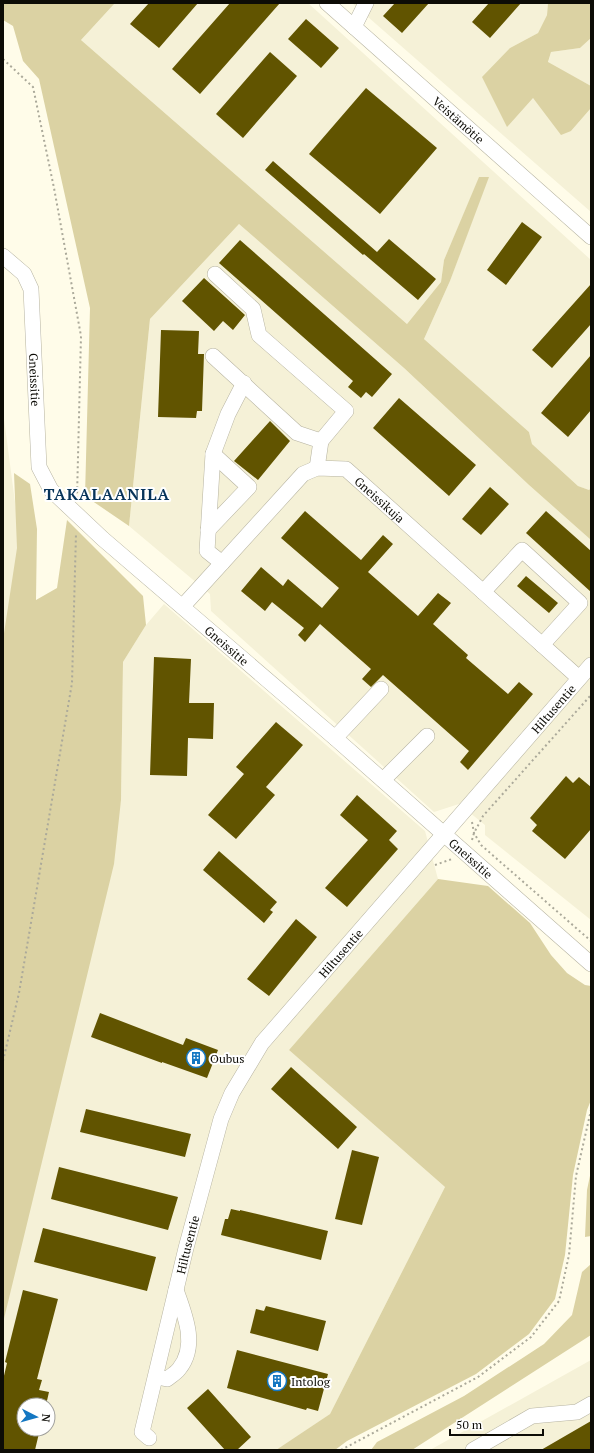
<svg xmlns="http://www.w3.org/2000/svg" width="594" height="1453" font-family="'PT Serif',serif">
<style>
.built{fill:#f5f1d7;fill-rule:evenodd}
.green{fill:#dbd2a3}
.building{fill:#615400}
.lines{fill:none;stroke-linecap:round;stroke-linejoin:round}
.minor-casing{stroke:#b6b3a1;stroke-width:16}
.path{stroke:#aba99a;stroke-width:2;stroke-dasharray:2 3;stroke-linecap:butt}
.minor{stroke:#fff;stroke-width:15}
.labels{text-anchor:middle;dominant-baseline:central;stroke-width:4;stroke-linejoin:round;paint-order:stroke}
.street-label{font-size:12px;fill:#0d0c06;stroke:#fff}
.poi-label{font-size:12px;fill:#0d0c06;stroke:#fff;text-anchor:start}
.district-label{font-size:16px;font-weight:bold;letter-spacing:1px;fill:#073459;stroke:#fff}
</style>
<rect width="100%" height="100%" fill="#fffce9"/>
<!-- built -->
<path class="built" d="M115 3H308L591 260V488L589 490 578 486 532 444 529 432 424 339 450 281 488 177 479 178 444 260 441 282 407 324 81 40Z
M352 3H548L547 15 538 33 510 48 533 98 571 131 591 108V212Z
M591 38V86L548 63 551 52 580 48Z
M239 224 404 368 529 485 591 540V920L485 835V825L459 804 434 812 211 611 210 594 129 526 150 319Z
M3 411 25 578 3 759Z
M164 604 425 831 438 879 289 1050 445 1187 330 1414 276 1450H3V1323L121 800 123 662 146 625ZM24 1405H48V1429H24Z
M591 1360V1450H430Z"/>
<!-- green -->
<path class="green" d="M3 3H115L81 40 407 324 441 282 444 260 479 177H489L450 281 424 339 529 432 532 444 578 486 589 490 591 488V540L529 485 404 368 239 224 150 319 129 526 85 496 90 308 39 79 23 61 13 26 3 20Z
M548 3H591V38L580 48 551 52 548 62 591 86V108L571 131 561 135 533 98 507 127 482 77 510 48 538 33 547 15Z
M14 473 30 484 37 529 36 600 57 588 67 520 143 596 146 625 123 662 121 800 114 864 3 1323V640L17 548Z
M438 879 488 886 530 923 551 955 567 973 585 985 591 986V1100L587 1110 573 1175 565 1255 555 1299 529 1334 476 1374 347 1441 335 1450H276L330 1414 445 1187 289 1050Z
M591 1171V1236L585 1237 587 1190Z
M591 1264V1335L412 1450H371L377 1442 464 1396 544 1344 572 1315 582 1272Z"/>
<!-- building -->
<path class="building" d="M149 3H198L159 48 130 24Z
M230 3H280L200 94 172 69Z
M395 3H429L402 33 383 16Z
M489 3H521L490 38 472 22Z
M306 19 339 48 321 68 288 39Z
M270 52 297 76 243 138 216 114Z
M366 88 437 148 380 214 309 154Z
M273 161 377 252 389 239 436 279 418 300 364 254 363 255 265 170Z
M522 222 542 237 506 285 487 270Z
M240 240 392 374 372 397 366 392 361 398 348 387 353 381 219 263Z
M204 278 245 315 233 330 223 321 214 331 182 301Z
M591 284V324L552 368 532 350Z
M161 330 199 331 198 354H204L202 411H197L196 418 158 417Z
M591 355V410L568 437 541 413Z
M399 398 476 465 449 496 373 428Z
M270 421 290 441 258 480 234 461Z
M490 487 509 504 481 535 462 519Z
M305 511 361 560 383 535 393 544 368 572 418 616 438 593 451 603 433 624 468 655 466 658 508 694 519 682 533 694 468 770 460 762 469 751 383 675 371 687 362 679 371 669 320 624 305 642 298 635 304 628 272 602 265 611 241 591 261 567 283 586 288 579 322 608 339 588 281 538Z
M546 511 591 551V592L526 533Z
M526 576 558 603 549 613 517 586Z
M154 657 191 659 189 703H214L213 739 188 738 187 776 150 775Z
M276 722 303 745 266 787 275 795 236 839 208 815 244 774 236 767Z
M566 776 573 783 579 777 591 787V829L565 859 532 831 537 825 530 818Z
M357 795 397 831 389 840 398 849 347 907 325 888 368 840 340 815Z
M219 851 277 902 270 910 273 912 264 923 203 870Z
M296 919 317 937 269 996 247 979Z
M100 1013 183 1045 186 1038 218 1050 207 1078 162 1062V1063L91 1037Z
M291 1067 357 1127 338 1149 271 1089Z
M86 1109 191 1134 185 1157 80 1132Z
M352 1150 379 1157 362 1225 335 1219Z
M59 1167 178 1197 168 1230 51 1199Z
M231 1209 240 1211V1210L328 1231 321 1260 221 1235 225 1219H228Z
M43 1228 156 1257 147 1291 34 1262Z
M23 1290 58 1299 37 1379 42 1380 39 1390 49 1392 46 1405H24V1429H40L35 1450H3V1380L7 1363 5 1362Z
M266 1306 326 1321 318 1351 250 1333 256 1309 264 1311Z
M237 1350 328 1374 318 1411 307 1408 306 1410 227 1388Z
M208 1389 251 1437 237 1450H225L187 1408Z
M591 1421V1450H541Z"/>
<g class="lines">
<!-- minor casing -->
<g class="minor-casing">
<g id="minor">
<path id="s1" d="M327 3 591 237"/>
<path d="M354 27 366 3"/>
<path id="s2" d="M3 256 24 274 31 289 39 467 51 490 103 539 335 738 591 964"/>
<path d="M215 274 253 309 259 335 346 411 321 441 317 468"/>
<path d="M213 356 297 433 321 441"/>
<path d="M208 530 249 487 213 454"/>
<path d="M222 563 207 551 213 454 228 414 244 383"/>
<path d="M483 592 522 550 580 603 542 645"/>
<path id="s3" d="M183 606 303 474 317 468 346 469 579 678"/>
<path d="M335 738 381 689"/>
<path d="M383 780 427 736"/>
<path d="M157 1377 167 1379C171 1376 176 1373 179 1369 198 1346 185 1315 176 1290"/>
<path id="s4" d="M149 1438 142 1432 186 1248 221 1119 232 1093 262 1043 591 665"/>
<path d="M473 1450 532 1416 577 1412 591 1404"/>
</g>
</g>
<!-- path -->
<path class="path" d="M3 59 33 87 54 188 81 336 77 497
M472 822 474 833 481 845 591 941
M472 840 474 833 483 816 591 695
M435 865 452 859
M3 1061 19 993 72 683 76 533
M341 1450 478 1377 531 1337 559 1301 569 1255 576 1176 591 1110"/>
<!-- minor -->
<use href="#minor" class="minor"/>
</g>
<!-- icons -->
<defs>
<g id="building-ring" transform="scale(1)"><circle r="9.5" fill="#fff" stroke="#1477c2" stroke-width="1.5"/><path d="M-4-6H4V6H1V3H-1V6H-4ZM-2.5-4.3h1.7v1.8h-1.7ZM.8-4.3h1.7v1.8H.8ZM-2.5-1h1.7V.8h-1.7ZM.8-1h1.7V.8H.8Z" fill="#1477c2"/></g>
</defs>
<g fill-rule="evenodd">
<use href="#building-ring" x="196" y="1058"/>
<use href="#building-ring" x="277" y="1381"/>
</g>
<g class="labels">
<!-- street labels -->
<g class="street-label">
<text stroke="none"><textPath href="#s1" startOffset="176">Veistämötie</textPath></text>
<text stroke="none"><textPath href="#s2" startOffset="135">Gneissitie</textPath></text>
<text stroke="none"><textPath href="#s3" startOffset="268">Gneissikuja</textPath></text>
<text stroke="none"><textPath href="#s2" startOffset="483">Gneissitie</textPath></text>
<text stroke="none"><textPath href="#s4" startOffset="862">Hiltusentie</textPath></text>
<text stroke="none"><textPath href="#s2" startOffset="807">Gneissitie</textPath></text>
<text stroke="none"><textPath href="#s4" startOffset="538">Hiltusentie</textPath></text>
<text stroke="none"><textPath href="#s4" startOffset="202">Hiltusentie</textPath></text>
</g>
<!-- poi labels -->
<g class="poi-label">
<text x="210" y="1058">Oubus</text>
<text x="291" y="1381">Intolog</text>
</g>
<!-- district labels -->
<g class="district-label">
<text x="107" y="494">TAKALAANILA</text>
</g>
</g>
<!-- border -->
<rect width="594" height="1453" fill="none" stroke="#0d0c06" stroke-width="8"/>
<!-- north arrow -->
<g transform="translate(36 1417) rotate(96)"><circle r="19" fill="#ffffff" stroke="#9e9e9b"/>
<path d="M0-3L7 15L0 10L-7 15Z" fill="#1477c2"/>
<text y="-6" font-size="11" font-weight="bold" text-anchor="middle" fill="#0d0c06">N</text>
</g>
<!-- scale -->
<path d="M450 1429v6h93v-6" fill="none" stroke="#0d0c06" stroke-width="2"/>
<text x="456" y="1429" font-size="12" fill="#0d0c06" stroke="#ffffff" stroke-width="3" paint-order="stroke">50 m</text>
</svg>
